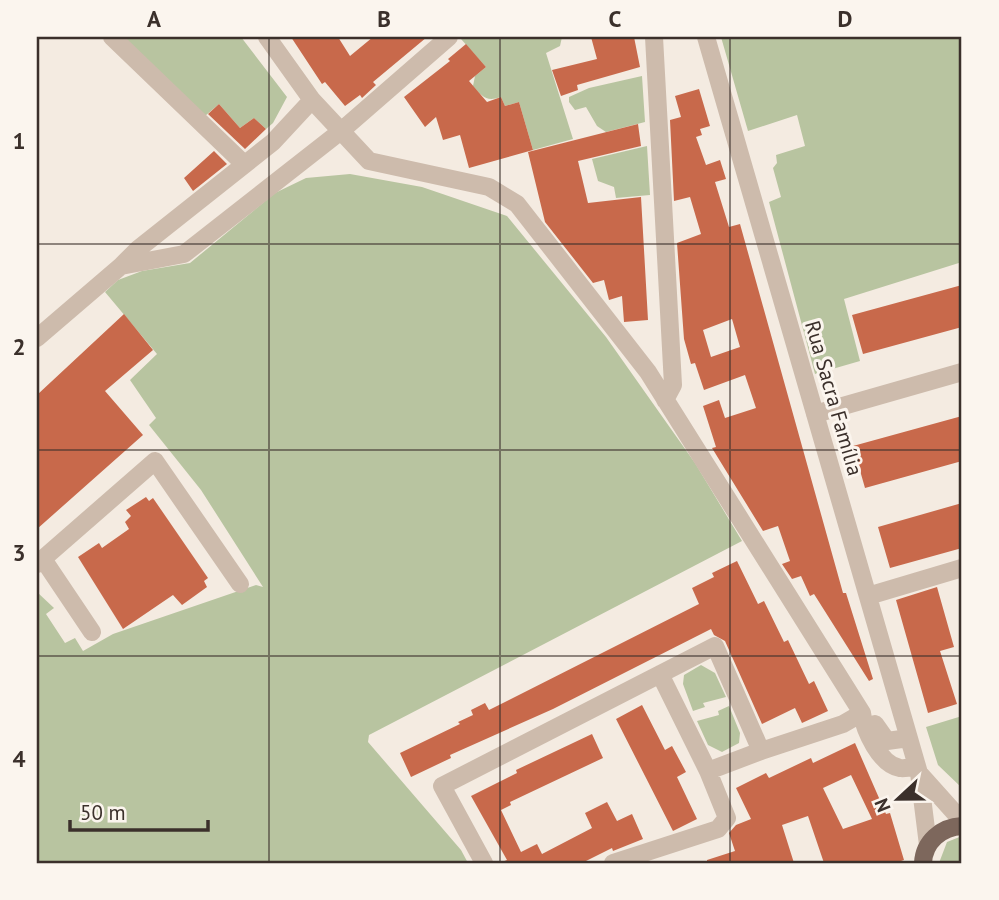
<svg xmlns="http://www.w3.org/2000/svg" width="999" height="900" font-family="'PT Sans',sans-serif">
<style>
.green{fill:#b8c4a0}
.building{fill:#c8694b;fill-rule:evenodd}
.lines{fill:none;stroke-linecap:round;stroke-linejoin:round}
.minor{stroke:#cdbbac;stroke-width:18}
.major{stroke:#7d675c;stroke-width:18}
.grid{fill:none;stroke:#3b302b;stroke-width:2;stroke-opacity:0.55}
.labels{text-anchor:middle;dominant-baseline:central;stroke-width:6;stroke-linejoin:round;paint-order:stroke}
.street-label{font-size:21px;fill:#3b302b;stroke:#fbf5ee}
.neatline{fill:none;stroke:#3b302b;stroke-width:2.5}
.grid-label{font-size:23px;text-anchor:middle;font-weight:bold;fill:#3b302b}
</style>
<rect width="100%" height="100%" fill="#f4ebe1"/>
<!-- green -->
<path class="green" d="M123 37H241L287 97 273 123 266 129 254 118 240 128 219 104 205 116Z
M463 37H562L560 46 546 53 573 139 533 150 519 102 505 106 501 97C486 102 483 97 473 86L475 76 486 67 461 39Z
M721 37H962V262L844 299 860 361 815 374 769 202 781 197 773 168 777 163 776 155 805 146 797 115 748 131Z
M642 76 645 122 606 132 597 126 586 107 575 110 569 102V97L589 88Z
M647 146 650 195 616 198 614 187 598 181 592 159Z
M350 174 422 187 507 216 606 337 695 463 742 541 369 735 368 742 461 850 468 863H37V592L54 608 46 614 65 643 75 638 83 651 113 634 256 585 263 587 201 490 149 425 156 418 130 380 157 354 105 292 118 280 142 271 190 263 275 193 306 178Z
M701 665 715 673 726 697 703 703 705 707 693 711 683 684 684 675Z
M729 706 740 733 739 743 722 752 708 745 697 721 719 715 718 711Z
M962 716V788L938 765 926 727Z
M962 836V863H939L947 842Z"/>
<!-- building -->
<path class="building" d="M291 37H338L350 56 373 37H427L373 82 376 85 362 98 360 95 345 106 325 82 322 84Z
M591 37H634L640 67 577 85 578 90 561 96 552 70 597 59Z
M466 44 486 67 469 81 487 102 501 97 505 106 519 102 533 150 469 168 460 135 443 140 436 117 425 127 404 97 450 61 448 59Z
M699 89 710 126 700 129 702 135 696 137 706 165 720 160 726 179 715 182 729 227 740 224 843 593H846L873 679 869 681 814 594 810 596 801 576 792 579 782 564 790 561 778 526 763 531 712 448 716 447 703 406 719 400 725 418 756 408 745 375 704 390 695 363 691 364 684 339 677 243 701 234 690 197 674 201 670 120 681 117 675 96ZM732 319 740 347 711 357 703 330Z
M219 104 240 128 254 118 266 129 245 149 208 114Z
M638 124 641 146 578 161 588 203 641 197 648 320 624 322 622 296 609 300 604 280 593 283 545 222 528 152Z
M214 151 227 164 193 191 184 178Z
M962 285V327L863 354 852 315Z
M124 314 153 350 105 391 143 435 37 529V395Z
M962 416V461L865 488 853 446Z
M146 497 149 501 153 498 208 578 204 581 207 587 182 605 173 595 123 629 78 557 99 543 102 548 129 529 125 522 131 516 126 510Z
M962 503V548L890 568 878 527Z
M737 561 758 604 764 601 784 642 788 640 809 684 814 681 828 711 802 723 795 708 762 724 725 641 714 635 711 629 553 709 450 755 451 758 411 777 400 753 460 724 458 722 473 715 471 710 485 703 489 710 699 604 692 588 714 577 712 573Z
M937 587 954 647 940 651 957 704 928 713 896 600Z
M642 705 665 750 672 746 686 772 677 777 697 819 673 831 616 719Z
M592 734 603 758 510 802 511 805 501 810 521 852 537 844 542 854 592 828 585 813 607 802 617 821 632 814 643 839 613 851 612 848 582 863H499L507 860 471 796 517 773 516 770Z
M855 743 886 814 890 813 904 860 895 863H824L808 816 782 825 794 863H707V860L735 851 729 833 736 825 751 819 736 788 766 773 769 778 811 758 813 763ZM851 775 872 819 843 829 823 788Z"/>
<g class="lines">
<!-- minor -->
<path class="minor" d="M112 37 243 163
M267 37 312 100 369 161 489 187 517 204 648 372 862 713C864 730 880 765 900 768 905 769 912 767 917 766
M654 37 673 385 665 400
M706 37 919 773 928 845
M121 266 138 249 273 142 312 100
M37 338 121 266 184 254 341 131 449 37
M815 414 962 372
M43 559 92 632
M37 564 155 461 240 584
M868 596 962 568
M875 724 887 741 909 738
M708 771 761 751
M919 773 962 821
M484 863 442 786 715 646 761 751 843 724 862 713
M613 863 718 829 727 818 708 771 660 674"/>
<!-- major -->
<path class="major" d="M923 863C924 842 941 827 962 826"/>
</g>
<!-- grid -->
<path class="grid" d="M269 37V863M500 37V863M730 37V863M37 244H962M37 450H962M37 656H962"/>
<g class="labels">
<!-- street labels -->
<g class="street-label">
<text transform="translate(834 398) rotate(74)">Rua Sacra Família</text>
</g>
</g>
<!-- border -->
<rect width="999" height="900" fill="none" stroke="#fbf5ee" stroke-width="77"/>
<!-- north arrow -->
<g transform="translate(898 799) rotate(248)" stroke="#fbf5ee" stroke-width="5" paint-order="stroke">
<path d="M0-5L12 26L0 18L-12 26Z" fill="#3b302b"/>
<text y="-10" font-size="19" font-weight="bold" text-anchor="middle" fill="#3b302b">N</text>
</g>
<!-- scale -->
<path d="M70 820v10h138v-10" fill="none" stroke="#3b302b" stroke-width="3.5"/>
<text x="80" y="820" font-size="21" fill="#3b302b" stroke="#fbf5ee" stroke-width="5" paint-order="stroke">50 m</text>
<rect x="38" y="38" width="922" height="824" class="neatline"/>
<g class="grid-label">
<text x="154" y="27">A</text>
<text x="384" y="27">B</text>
<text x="615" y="27">C</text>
<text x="845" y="27">D</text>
<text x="19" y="149">1</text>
<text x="19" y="355">2</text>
<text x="19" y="561">3</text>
<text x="19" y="767">4</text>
</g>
</svg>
